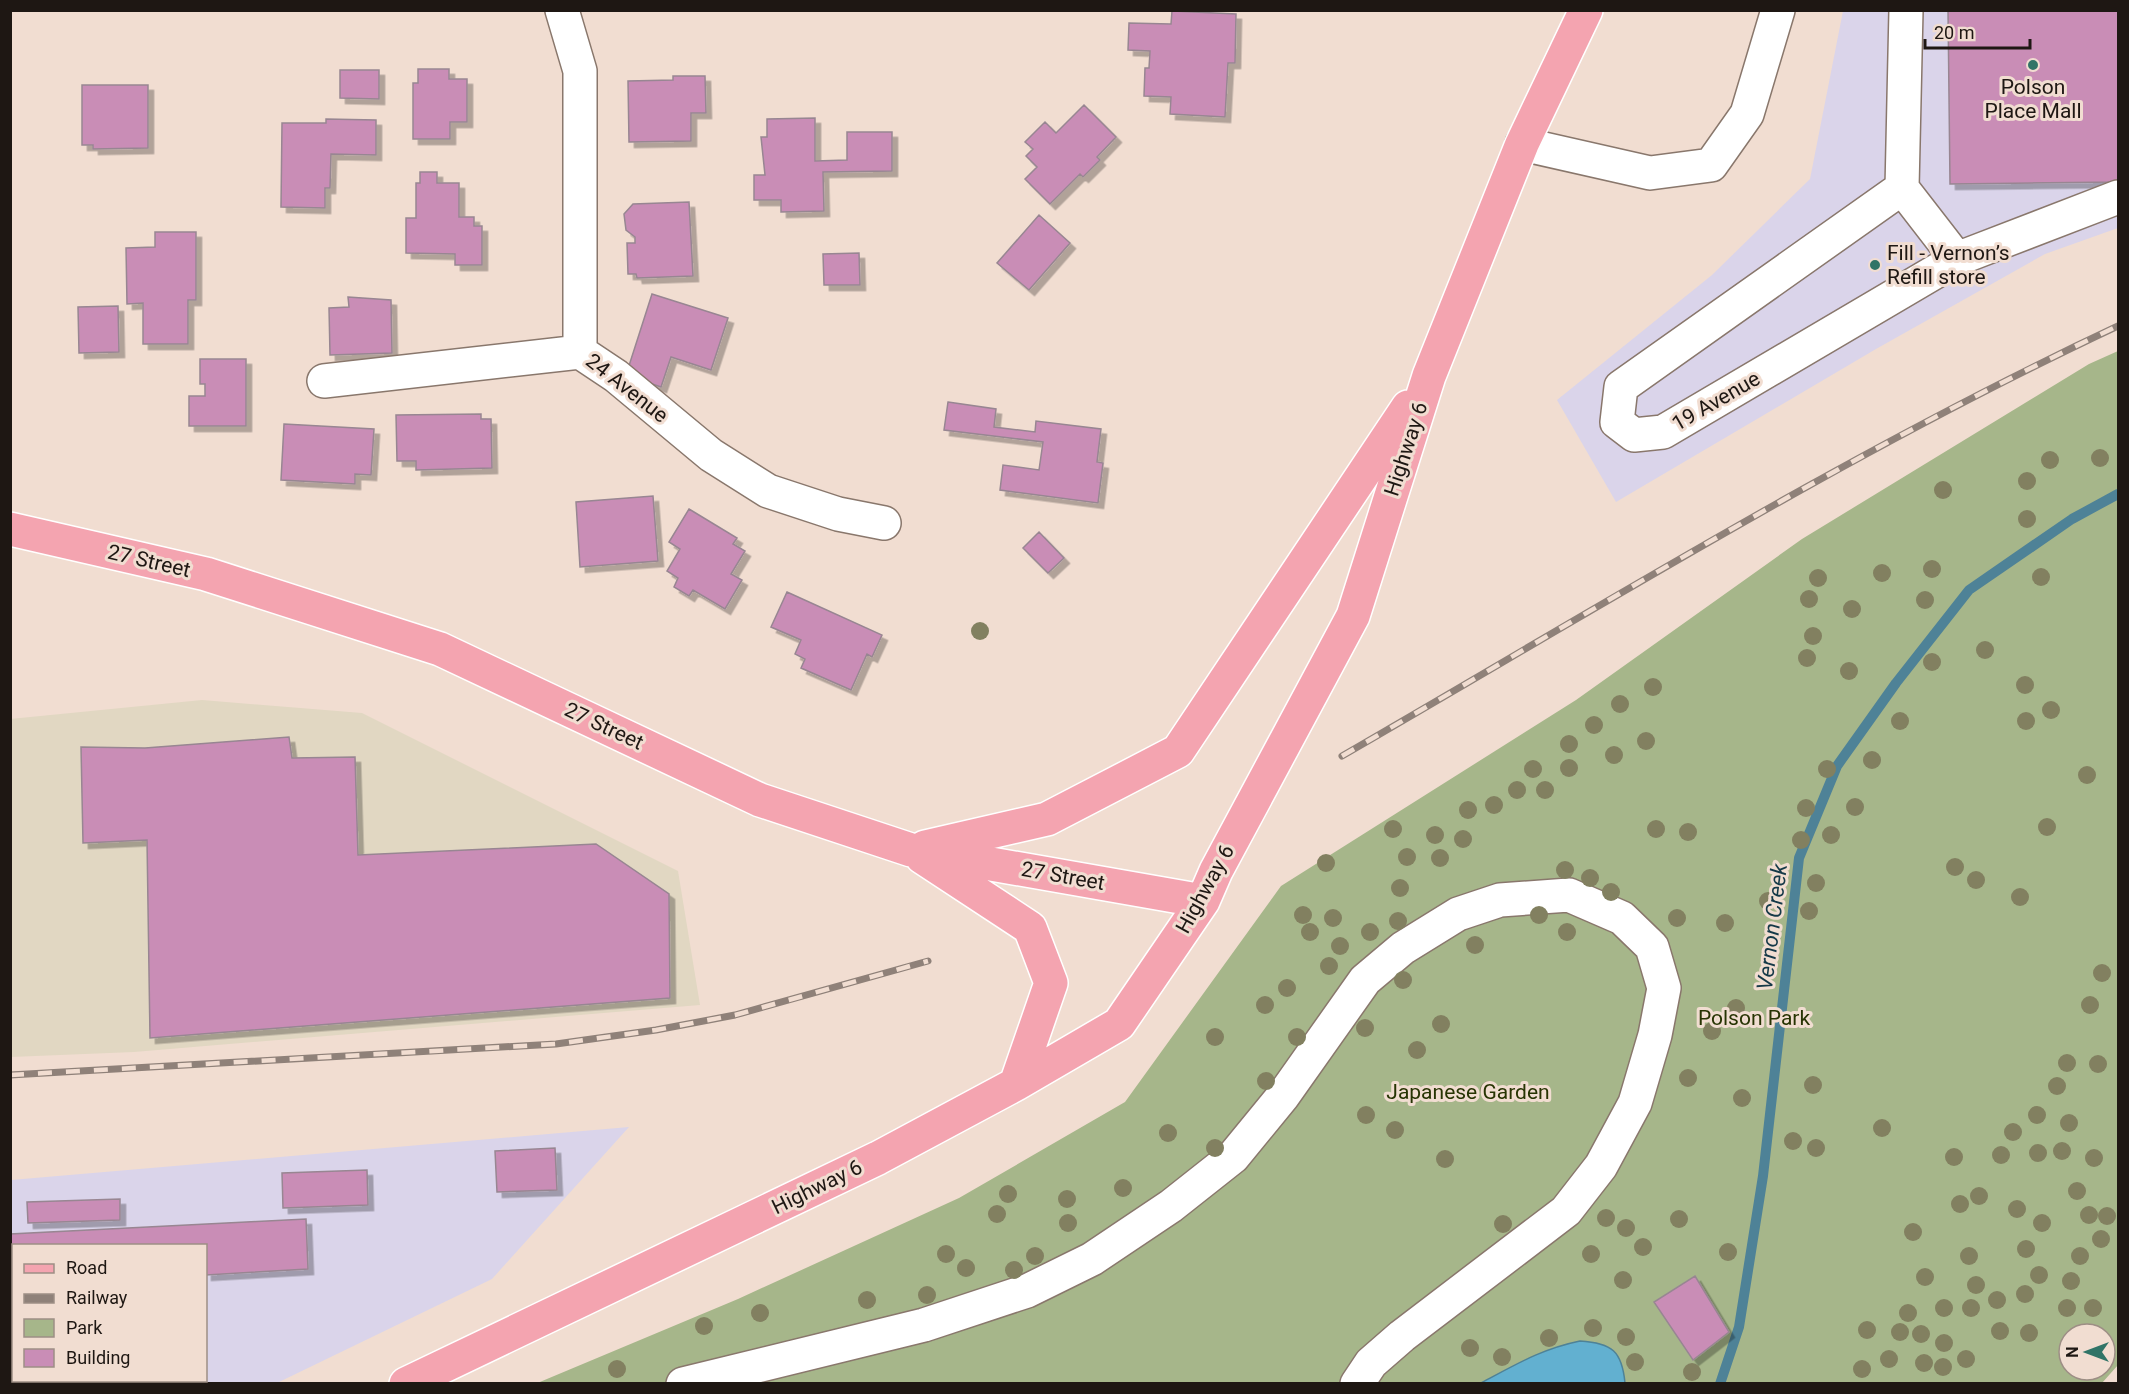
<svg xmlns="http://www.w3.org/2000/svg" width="2129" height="1394" font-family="Roboto,sans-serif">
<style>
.commercial{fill:#dad4ea;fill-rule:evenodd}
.industrial{fill:#e1d7c2}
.green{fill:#a6b68a;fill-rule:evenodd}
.water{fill:#62b0d0;stroke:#4e8297;stroke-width:1.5}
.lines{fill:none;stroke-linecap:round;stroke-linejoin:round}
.stream{stroke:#4e8297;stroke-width:10}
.building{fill:#c98db6;stroke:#988692;stroke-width:1.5;filter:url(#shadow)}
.minor-casing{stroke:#89776c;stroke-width:36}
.major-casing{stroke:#fff;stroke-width:36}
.minor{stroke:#fff;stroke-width:33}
.major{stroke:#f4a4b0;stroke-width:33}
.rail-casing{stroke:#8f8179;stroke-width:7}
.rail{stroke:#f1ddd1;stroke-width:4.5;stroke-dasharray:14;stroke-linecap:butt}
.tree{fill:#828060}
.poi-dot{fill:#307467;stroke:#f1ddd1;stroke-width:2}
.labels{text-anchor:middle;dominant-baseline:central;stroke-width:6;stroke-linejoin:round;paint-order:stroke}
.poi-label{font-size:21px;fill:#1e1713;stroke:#f1ddd1}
.street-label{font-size:21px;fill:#1e1713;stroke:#f1ddd1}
.park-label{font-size:21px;fill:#273403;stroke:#f1ddd1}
.water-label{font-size:22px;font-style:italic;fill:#153948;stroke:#f1ddd1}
</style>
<defs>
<filter id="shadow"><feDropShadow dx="5.5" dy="5.5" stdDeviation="0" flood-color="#0004"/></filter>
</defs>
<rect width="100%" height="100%" fill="#f1ddd1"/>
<!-- commercial -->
<path class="commercial" d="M1843 11H2118V228L2045 254 1876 349 1616 502 1557 400 1712 275 1810 179Z
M629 1127 492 1279 277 1383 11 1384V1180ZM14 1246H206V1380H14Z"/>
<!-- industrial -->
<path class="industrial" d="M202 700 362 713 678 871 700 1005 134 1052 11 1057 10 719Z"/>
<!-- green -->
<path class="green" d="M2118 351V1365L2102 1383 535 1384 738 1299 959 1198 1125 1102 1281 886 1576 700 1802 539 2089 364ZM2069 1334H2105V1370H2069Z"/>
<!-- water -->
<path class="water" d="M1580 1341C1612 1343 1622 1351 1625 1383H1481C1515 1365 1541 1349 1580 1341Z"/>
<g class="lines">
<!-- stream -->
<path class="stream" d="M1720 1384 1739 1327 1763 1176 1799 858 1837 766 1896 683 1969 590 2072 519 2118 494"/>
</g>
<!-- building -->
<path class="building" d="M1948 10H2118V182L1950 184Z
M1172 11 1236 14 1235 63H1228L1225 117 1170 114 1171 97 1144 96 1145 68H1149L1150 51 1128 50 1129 23 1171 24Z
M418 69H449V79H467V122H450V139H413V83H418Z
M340 70H379V99L340 98Z
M673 76H705L706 113H691V141L629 142 628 81 673 80Z
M82 85H148V148L93 149V145H82Z
M1084 105 1116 137 1097 157 1100 160 1083 177 1080 174 1050 204 1025 179 1037 167 1026 156 1033 149 1025 142 1045 122 1056 133Z
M815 118V161L847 160V132H892V171L823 172 824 211 781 212V200H754V175H765L761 137H767V119Z
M326 119 376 120V155L331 154 330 188H325V208L281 207 282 123H326Z
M420 172H437V183H459V217H474V226H482V265H455V254L406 253V218H416V183H420Z
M689 202 693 276 637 278 636 274H628L627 243H635V237L626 230 624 214 633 204Z
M1039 215 1070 243 1029 290 997 263Z
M155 232H196V300H188V344H143V303L127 304 126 248 155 247Z
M859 253 860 285H824L823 254Z
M652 294 728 318 711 370 671 357 661 387 626 375Z
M348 297 391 300 392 353 330 355 329 308 349 307Z
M118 306 119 352 79 353 78 307Z
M200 359H246V426H189V396H205V384H200Z
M948 402 996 409 994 427 1035 432 1036 421 1101 429 1097 462 1103 463 1098 503 1000 490 1003 465 1039 470 1043 442 944 430Z
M481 414V419H491L492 468 416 470V461H397L396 415Z
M284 424 374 429 371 475 355 474V484L281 480Z
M653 496 658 561 580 567 576 502Z
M689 509 737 538 733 544 745 551 731 574 742 580 725 609 693 590 689 596 674 587 678 578 667 571 680 549 669 542Z
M1039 532 1064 558 1048 573 1023 548Z
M787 592 882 635 872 657 867 654 851 690 801 668 805 659 795 654 801 640 771 627Z
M289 737 292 758 355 757 358 855 596 844 669 894 670 998 150 1038 147 840 83 843 81 747 145 748Z
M555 1148 557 1190 497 1192 495 1151Z
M367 1170 368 1205 283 1208 282 1173Z
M120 1199V1220L28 1223 27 1202Z
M306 1219 308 1269 206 1275V1246H14V1285H10V1234Z
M1695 1276 1729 1332 1693 1360 1654 1302Z
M32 1380H118L120 1384H34Z"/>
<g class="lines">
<!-- minor casing -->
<g class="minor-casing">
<path id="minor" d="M562 10 580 71V352L616 376 711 455 768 491 838 514 884 523
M1906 10 1902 188 1621 387 1617 422 1634 435 1663 432 1957 259 2118 197
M1522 144 1650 173 1711 165 1747 114 1778 10
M1902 188 1957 259
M324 381 580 352
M683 1384 924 1325 1027 1291 1092 1259 1171 1206 1233 1157 1283 1096 1365 980 1403 948 1458 914 1500 900 1569 895 1622 918 1652 947 1664 988 1655 1035 1635 1103 1601 1166 1566 1211 1402 1336 1371 1363 1357 1384"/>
</g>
<!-- major casing -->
<g class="major-casing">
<path id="major" d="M10 529 206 574 440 649 760 800 911 850 1203 901
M925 847 1047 819 1178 751 1408 407
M922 857 1030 928 1051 983 1016 1084
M406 1384 878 1158 1016 1084 1119 1024 1203 901 1216 871 1353 616 1429 376 1522 144 1586 10"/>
</g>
<!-- minor -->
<use href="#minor" class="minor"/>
<!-- major -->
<use href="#major" class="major"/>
<!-- rail casing -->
<g class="rail-casing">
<path id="rail" d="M1342 756C1598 608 1851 451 2118 326
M10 1075 556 1044 656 1030 735 1015 928 961"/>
</g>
<!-- rail -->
<use href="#rail" class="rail"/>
</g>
<!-- trees -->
<g class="tree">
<circle cx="2100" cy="458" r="9"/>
<circle cx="2050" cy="460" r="9"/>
<circle cx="2027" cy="481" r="9"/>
<circle cx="1943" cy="490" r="9"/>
<circle cx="2027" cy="519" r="9"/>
<circle cx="1932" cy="569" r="9"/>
<circle cx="1882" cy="573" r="9"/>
<circle cx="2041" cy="577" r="9"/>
<circle cx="1818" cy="578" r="9"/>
<circle cx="1809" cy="599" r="9"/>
<circle cx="1925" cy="600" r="9"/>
<circle cx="1852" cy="609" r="9"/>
<circle cx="980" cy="631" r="9"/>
<circle cx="1813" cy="636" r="9"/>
<circle cx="1985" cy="650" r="9"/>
<circle cx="1807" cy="658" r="9"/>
<circle cx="1932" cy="662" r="9"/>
<circle cx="1849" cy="671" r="9"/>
<circle cx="2025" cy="685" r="9"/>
<circle cx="1653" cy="687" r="9"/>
<circle cx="1620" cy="704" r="9"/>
<circle cx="2051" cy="710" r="9"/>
<circle cx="1900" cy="721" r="9"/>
<circle cx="2026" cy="721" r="9"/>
<circle cx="1594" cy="725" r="9"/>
<circle cx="1646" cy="741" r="9"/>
<circle cx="1569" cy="744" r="9"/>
<circle cx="1614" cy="755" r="9"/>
<circle cx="1872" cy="760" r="9"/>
<circle cx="1569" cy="768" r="9"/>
<circle cx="1533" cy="769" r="9"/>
<circle cx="1827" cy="769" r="9"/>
<circle cx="2087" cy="775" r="9"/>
<circle cx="1517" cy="790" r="9"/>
<circle cx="1545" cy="790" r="9"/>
<circle cx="1494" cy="805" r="9"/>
<circle cx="1855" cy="807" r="9"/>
<circle cx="1806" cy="808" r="9"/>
<circle cx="1468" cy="810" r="9"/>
<circle cx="2047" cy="827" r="9"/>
<circle cx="1393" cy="829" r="9"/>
<circle cx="1656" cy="829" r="9"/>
<circle cx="1688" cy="832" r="9"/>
<circle cx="1435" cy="835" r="9"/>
<circle cx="1831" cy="835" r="9"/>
<circle cx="1463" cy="839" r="9"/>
<circle cx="1801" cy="840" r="9"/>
<circle cx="1407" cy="857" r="9"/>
<circle cx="1440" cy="858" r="9"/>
<circle cx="1326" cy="863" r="9"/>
<circle cx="1955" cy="867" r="9"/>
<circle cx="1565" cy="870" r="9"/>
<circle cx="1590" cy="878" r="9"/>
<circle cx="1976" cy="880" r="9"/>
<circle cx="1816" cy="883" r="9"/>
<circle cx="1400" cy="888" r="9"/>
<circle cx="1611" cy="892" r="9"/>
<circle cx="2020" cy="897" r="9"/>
<circle cx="1768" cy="901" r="9"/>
<circle cx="1809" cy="911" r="9"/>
<circle cx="1303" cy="915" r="9"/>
<circle cx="1539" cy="915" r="9"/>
<circle cx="1333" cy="918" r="9"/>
<circle cx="1677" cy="918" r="9"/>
<circle cx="1398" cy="921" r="9"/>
<circle cx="1725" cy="923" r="9"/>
<circle cx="1310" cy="932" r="9"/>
<circle cx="1370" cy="932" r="9"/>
<circle cx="1567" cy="932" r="9"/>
<circle cx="1475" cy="945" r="9"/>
<circle cx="1340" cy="946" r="9"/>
<circle cx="1329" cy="966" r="9"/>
<circle cx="2102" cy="973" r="9"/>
<circle cx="1403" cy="980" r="9"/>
<circle cx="1287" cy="988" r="9"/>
<circle cx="1265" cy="1005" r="9"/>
<circle cx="2090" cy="1005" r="9"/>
<circle cx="1736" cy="1008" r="9"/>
<circle cx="1441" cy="1024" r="9"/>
<circle cx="1365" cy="1028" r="9"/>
<circle cx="1712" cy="1031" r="9"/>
<circle cx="1215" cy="1037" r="9"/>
<circle cx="1297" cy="1037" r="9"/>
<circle cx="1417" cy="1050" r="9"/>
<circle cx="2067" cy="1063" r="9"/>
<circle cx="2098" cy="1064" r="9"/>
<circle cx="1688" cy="1078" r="9"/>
<circle cx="1266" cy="1081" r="9"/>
<circle cx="1813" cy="1085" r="9"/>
<circle cx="2057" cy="1086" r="9"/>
<circle cx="1489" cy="1090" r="9"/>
<circle cx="1742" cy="1098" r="9"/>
<circle cx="1366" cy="1115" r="9"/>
<circle cx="2037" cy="1115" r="9"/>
<circle cx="2069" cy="1123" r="9"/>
<circle cx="1882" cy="1128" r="9"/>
<circle cx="1395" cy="1130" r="9"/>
<circle cx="2013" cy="1132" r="9"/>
<circle cx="1168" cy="1133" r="9"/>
<circle cx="1793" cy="1141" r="9"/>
<circle cx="1215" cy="1148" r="9"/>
<circle cx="1816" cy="1148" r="9"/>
<circle cx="2062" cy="1151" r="9"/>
<circle cx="2038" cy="1153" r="9"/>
<circle cx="2001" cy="1155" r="9"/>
<circle cx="1954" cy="1157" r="9"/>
<circle cx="2094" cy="1158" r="9"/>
<circle cx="1445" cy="1159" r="9"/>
<circle cx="1123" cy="1188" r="9"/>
<circle cx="2077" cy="1191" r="9"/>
<circle cx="1008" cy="1194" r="9"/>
<circle cx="1979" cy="1196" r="9"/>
<circle cx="1067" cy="1199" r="9"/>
<circle cx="1960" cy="1204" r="9"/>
<circle cx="2017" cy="1209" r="9"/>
<circle cx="997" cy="1214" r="9"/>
<circle cx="2089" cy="1215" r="9"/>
<circle cx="2107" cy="1216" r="9"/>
<circle cx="1606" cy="1218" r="9"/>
<circle cx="1679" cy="1219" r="9"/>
<circle cx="1068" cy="1223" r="9"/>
<circle cx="2042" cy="1223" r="9"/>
<circle cx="1503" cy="1224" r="9"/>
<circle cx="1626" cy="1228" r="9"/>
<circle cx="1913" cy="1232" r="9"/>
<circle cx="2101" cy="1239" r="9"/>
<circle cx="1643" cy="1247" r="9"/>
<circle cx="2026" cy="1249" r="9"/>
<circle cx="1728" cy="1252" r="9"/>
<circle cx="946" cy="1254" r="9"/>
<circle cx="1591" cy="1254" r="9"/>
<circle cx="1035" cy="1256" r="9"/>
<circle cx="1969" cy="1256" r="9"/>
<circle cx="2080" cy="1256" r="9"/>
<circle cx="966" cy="1268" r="9"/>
<circle cx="1014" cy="1270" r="9"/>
<circle cx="2039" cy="1275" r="9"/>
<circle cx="1925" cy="1277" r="9"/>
<circle cx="1623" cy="1280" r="9"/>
<circle cx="2071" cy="1281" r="9"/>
<circle cx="1976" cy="1285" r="9"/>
<circle cx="2025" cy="1294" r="9"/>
<circle cx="927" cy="1295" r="9"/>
<circle cx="867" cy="1300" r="9"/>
<circle cx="1997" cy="1300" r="9"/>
<circle cx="1944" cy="1308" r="9"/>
<circle cx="1971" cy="1308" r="9"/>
<circle cx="2067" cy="1308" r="9"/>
<circle cx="2093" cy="1308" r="9"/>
<circle cx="760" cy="1313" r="9"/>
<circle cx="1908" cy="1313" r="9"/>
<circle cx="704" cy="1326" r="9"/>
<circle cx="1593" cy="1328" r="9"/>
<circle cx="1867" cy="1330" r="9"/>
<circle cx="2000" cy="1331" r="9"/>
<circle cx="1900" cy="1332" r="9"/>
<circle cx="2029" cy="1333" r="9"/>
<circle cx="1921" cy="1334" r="9"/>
<circle cx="1626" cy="1337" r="9"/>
<circle cx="1549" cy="1338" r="9"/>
<circle cx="1944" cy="1343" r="9"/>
<circle cx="1470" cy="1348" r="9"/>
<circle cx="1502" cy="1357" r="9"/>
<circle cx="1889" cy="1359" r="9"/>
<circle cx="1966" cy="1359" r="9"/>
<circle cx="1635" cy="1362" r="9"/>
<circle cx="1924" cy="1363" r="9"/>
<circle cx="1943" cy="1367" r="9"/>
<circle cx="617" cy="1369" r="9"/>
<circle cx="1862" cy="1369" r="9"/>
<circle cx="1692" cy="1372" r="9"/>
</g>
<!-- markers -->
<g class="poi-dot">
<circle cx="2033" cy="65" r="6"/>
<circle cx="1875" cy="265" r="6"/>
</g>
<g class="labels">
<!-- poi labels -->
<g class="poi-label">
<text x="2033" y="87">Polson<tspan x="2033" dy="24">Place Mall</tspan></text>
<text x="1887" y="253" text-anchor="start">Fill - Vernon’s<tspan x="1887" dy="24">Refill store</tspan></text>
</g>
<!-- street labels -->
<g class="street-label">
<text transform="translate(627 388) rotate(38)">24 Avenue</text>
<text transform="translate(1716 401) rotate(-30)">19 Avenue</text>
<text transform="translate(1406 449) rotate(-72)">Highway 6</text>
<text transform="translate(149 561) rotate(13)">27 Street</text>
<text transform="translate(604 726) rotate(25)">27 Street</text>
<text transform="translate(1063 876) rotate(10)">27 Street</text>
<text transform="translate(1205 889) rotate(-61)">Highway 6</text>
<text transform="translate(817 1187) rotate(-26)">Highway 6</text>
</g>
<!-- park labels -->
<g class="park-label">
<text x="1754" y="1018">Polson Park</text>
<text x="1468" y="1092">Japanese Garden</text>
</g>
<!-- water labels -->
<g class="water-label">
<text transform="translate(1772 927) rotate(-83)">Vernon Creek</text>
</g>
</g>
<!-- border -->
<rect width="2129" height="1394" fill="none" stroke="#1e1713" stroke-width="24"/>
<!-- legend -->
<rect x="12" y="1244" width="195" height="138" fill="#f1ddd1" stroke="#9d8e85" stroke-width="1.5"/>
<rect x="24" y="1264" width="30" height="9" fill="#f4a4b0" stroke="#9d8e85" stroke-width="1.5"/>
<text x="66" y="1274" font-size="18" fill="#1e1713">Road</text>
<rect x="24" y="1294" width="30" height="9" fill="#8f8179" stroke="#9d8e85" stroke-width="1.5"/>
<text x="66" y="1304" font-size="18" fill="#1e1713">Railway</text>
<rect x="24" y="1319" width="30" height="18" fill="#a6b68a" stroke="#9d8e85" stroke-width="1.5"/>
<text x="66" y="1334" font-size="18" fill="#1e1713">Park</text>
<rect x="24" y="1349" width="30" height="18" fill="#c98db6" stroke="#9d8e85" stroke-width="1.5"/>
<text x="66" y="1364" font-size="18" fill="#1e1713">Building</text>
<!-- north arrow -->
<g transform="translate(2087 1352) rotate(270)"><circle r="28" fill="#f1ddd1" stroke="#9d8e85" stroke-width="1.5"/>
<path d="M0-4.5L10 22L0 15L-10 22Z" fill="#307467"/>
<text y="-9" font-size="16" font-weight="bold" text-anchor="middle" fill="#1e1713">N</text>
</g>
<!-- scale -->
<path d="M1925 39v9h105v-9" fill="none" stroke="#1e1713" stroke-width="3"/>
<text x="1934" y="39" font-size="18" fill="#1e1713" stroke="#f1ddd1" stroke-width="4.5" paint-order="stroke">20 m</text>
</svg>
